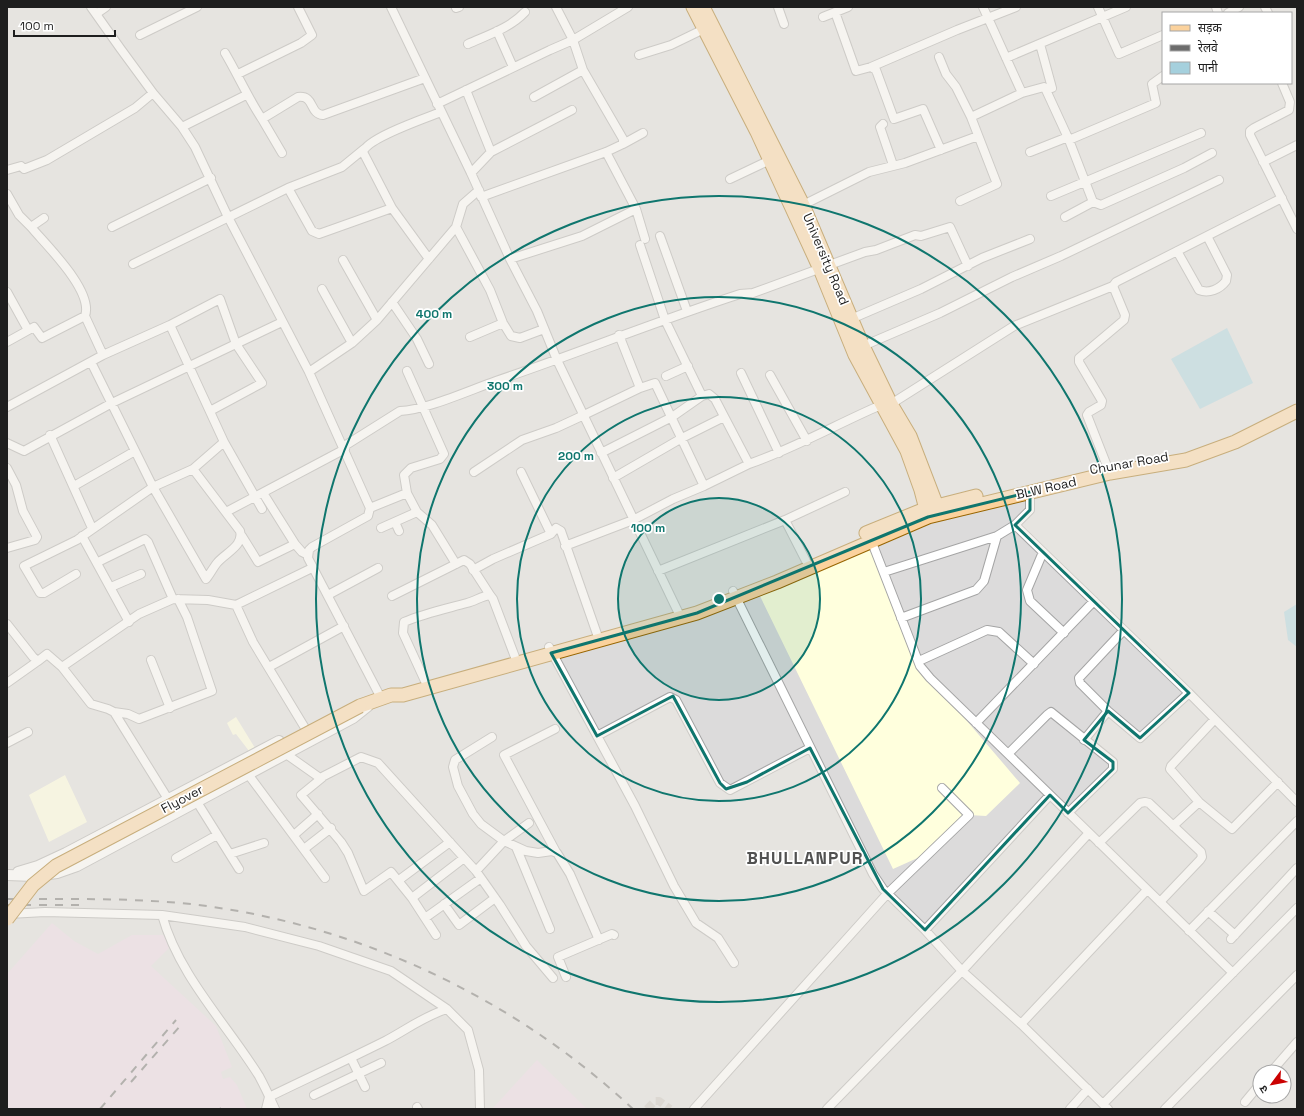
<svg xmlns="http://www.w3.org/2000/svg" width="1304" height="1116" font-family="'Space Grotesk','Noto Sans Devanagari',sans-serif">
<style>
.residential{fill:#dcdbdb;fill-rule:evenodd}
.industrial{fill:#e8d6e5}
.education{fill:#ffd}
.water{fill:#a5d0dd}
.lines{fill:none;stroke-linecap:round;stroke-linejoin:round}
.minor-tunnel{stroke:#c5c2bc;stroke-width:8;stroke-dasharray:8 4;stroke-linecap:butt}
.minor-casing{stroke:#a5a5a5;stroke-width:10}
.tertiary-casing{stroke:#a5a5a5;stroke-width:12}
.primary-casing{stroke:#986501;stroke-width:15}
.minor{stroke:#fff;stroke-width:8}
.tertiary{stroke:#fff;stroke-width:10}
.primary{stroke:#fbd29d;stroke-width:13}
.rail{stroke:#6c6c6c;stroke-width:2;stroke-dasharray:8 8;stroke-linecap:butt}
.primary-bridge-casing{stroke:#986501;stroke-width:15;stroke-linecap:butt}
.primary-bridge{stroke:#fbd29d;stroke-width:13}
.marked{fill:none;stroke:#0f766e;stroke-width:3;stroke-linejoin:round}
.ring{fill:none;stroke:#0f766e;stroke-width:2}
.labels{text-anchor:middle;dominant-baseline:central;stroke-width:3.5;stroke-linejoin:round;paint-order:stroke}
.street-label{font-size:13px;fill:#1e1e1e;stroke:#fff}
.district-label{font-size:17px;font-weight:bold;letter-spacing:1px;fill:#515151;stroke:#fff}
.centre{fill:#0f766e;stroke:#fff;stroke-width:2}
.ring-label{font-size:12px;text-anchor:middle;font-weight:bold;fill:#0f766e;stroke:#fff;stroke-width:3.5;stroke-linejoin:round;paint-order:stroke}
</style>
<rect width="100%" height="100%" fill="#efebe4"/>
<!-- residential -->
<path class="residential" d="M7 7H1297V1109H7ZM1163 13H1291V83H1163ZM1260 1072H1284V1096H1260Z"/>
<!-- industrial -->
<path class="industrial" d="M52 923 74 941 98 954 132 935H163L171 946 151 966 216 1026 232 1067 221 1072 223 1079 230 1077 237 1085 247 1109H7V974Z
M537 1060 587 1109H492Z"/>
<!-- education -->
<path class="education" d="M870 546 920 666 1020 783 986 816 969 815 942 847 893 869 759 594Z
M236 717 255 748 249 751 236 734 233 735 227 723Z
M65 775 87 822 49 842 29 795Z"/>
<!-- water -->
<path class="water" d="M1227 328 1253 383 1200 409 1171 359Z
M1297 604V647L1288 640 1284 612Z"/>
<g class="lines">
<!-- minor-tunnel -->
<path class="minor-tunnel" d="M647 1109 655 1101H659L670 1109"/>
<!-- minor casing -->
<g class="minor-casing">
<path id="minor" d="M91 7 120 48 153 93 182 127 195 147 228 217 309 372 370 508 368 516 312 547 309 550 308 558 381 698
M391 7 471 173 510 259 537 311 557 360 681 618
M778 7 784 24
M983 7 1022 93 1044 87 1046 90 1069 140 1093 202 1101 205 1184 168 1212 153
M1098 7 1119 54 1163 35
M1216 7 1218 13
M1265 7 1268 13
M456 8 459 7
M835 12 856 71 871 67 876 70 894 119 923 109 941 150
M1228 13 1239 7
M96 14 106 7
M823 17 848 7
M497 31 513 67
M140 35 197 7
M468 44C488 35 510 28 525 12
M1040 44 1052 88
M225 53C238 75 248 98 262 119L298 97C315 95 309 114 323 115L425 78
M639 55 671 45 704 29
M939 57 946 74 956 87 971 117
M1006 58 1126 7
M871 67 957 30 1016 7
M238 74 301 43 312 35 298 7
M1282 83 1290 102 1289 110 1254 128 1250 131V135L1297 229
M466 90 491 152
M534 97 583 70
M437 104 550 50 573 40 628 7
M262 119 282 153
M883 124 880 127 892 162
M182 127 246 95
M1069 140 1156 103 1152 84 1163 76
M623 144 643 133
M606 152 636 209 645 239
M1030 152 1068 137
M1263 162 1297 145
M7 170 21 166 24 169 47 160 135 108 153 93
M471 173 491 152 572 110
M730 179 770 160
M288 188 342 167 364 149
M7 194 19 215 31 227 44 218
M1051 196 1201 133
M481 197 606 152 623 144V139L583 70 573 40 556 7
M960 201 997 184 971 117 1022 93
M803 205 869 172 905 163 978 136
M392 208 363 152C367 138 426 118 441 112
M1065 217 1093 202
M31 227C46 245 94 291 85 316
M112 227 211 178
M456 227 490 290 503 323 511 336 520 338 544 329
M660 236 687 311
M640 245 665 320 702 396
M1177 251 1199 290C1209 294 1220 289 1226 281L1227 275 1207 236
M510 259 582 236 636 209
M343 260 377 320
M133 264 288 188 312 231 319 234 392 208 429 259
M322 289 352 343
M7 292 28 330
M392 302 417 339 429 364
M851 319 921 289 982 258 1030 239
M170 325 220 299 236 344 262 383 210 411
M470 337 503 323
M7 342 34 327 42 338 85 316 103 355
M863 346 940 313 1012 277 1061 256 1219 180
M91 362 153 487 206 579C210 574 213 568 217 563 225 553 244 546 240 531L193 469
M309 372 352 343 377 320 456 227 463 204 479 190
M741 373 779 453
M770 375 807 441
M666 376 688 366
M891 404 1014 326 1113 286
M7 407 103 355 170 325 224 442 193 469 153 487 77 540 24 566 40 593H44L76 574
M586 414 640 388
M50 435 92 528
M224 442 262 509
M7 443 24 451 112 403 282 322
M601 453 672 417 702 396 709 394 715 399 749 464C795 448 837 424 881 405
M1107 466 1087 415 1089 412 1101 405 1102 401 1079 362V358L1124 320 1125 315 1113 286 1116 282 1282 198
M7 468 16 485 23 511 37 537 35 540 7 548
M474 472 522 440 556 428 584 415
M521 472 551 534 556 528 561 531 597 634
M613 478 682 438 724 417
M74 486 135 451
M704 486 749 464
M1030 492V510L1015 525 1189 693 1297 802
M263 493 295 544 302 552 308 555
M407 493 417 512 432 525 456 564
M370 508 407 493 404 475 411 468 440 459 444 454 407 371
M226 512 345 449 346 445 400 411C426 410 470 390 496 381 578 353 657 321 740 294L753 293 865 252 876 250 915 235 921 236 950 227 968 266
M395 522 399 531
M381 528 417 512
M82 536 129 622
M242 536 258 562 295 544
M871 540 920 666 930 678 1233 973
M565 546 633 520 673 499 704 486 655 383 640 388 619 335
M1043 552 1027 590 1030 601 1064 633
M806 561 785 520 845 492
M98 562 145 539 148 542 173 599
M473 570 493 559 551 534
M658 571 785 520
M884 572 997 536
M111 587 141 574
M733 591 873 874 883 889 925 930 962 971 1021 1024 1108 1109
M328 595 378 568
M392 596 464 560 470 564 490 595
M236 605 253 642 305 728
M901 618 976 590 984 581 997 536 1015 525
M7 624 33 657 38 661 47 654 62 667 91 704 108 709 114 712 168 799
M1123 631 1079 678 1080 683 1108 711 1140 738 1189 693
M549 647 635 806 674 886 696 923 718 938 734 963
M151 660 170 708
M919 661 987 630 999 632 1034 664
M62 667 139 614 173 599 208 600 236 605 312 568
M269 667 344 626
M425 681 403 633 404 622C425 613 445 609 467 603 475 601 482 596 490 595L493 599 515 657
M7 683 38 661
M114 712 128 714 139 719 212 691 187 617 178 599
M1214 720 1171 766 1170 769 1199 802 1232 829 1278 782
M976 723 1094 601
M555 729 504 755 556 852
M597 736 670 697 676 700 720 783 730 790 810 748
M492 737 455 760 453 767 458 786 473 814 481 824 504 841 526 851 538 853 552 851 557 853 570 874 599 940
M1084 740 1108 711
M7 743 28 732
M286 754 320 778 361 757 378 763 476 871 500 905 526 946 553 978
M1008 754 1047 715 1051 712 1113 762V769L1068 813
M248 774 325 878
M323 777 301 795 341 842 348 853 364 891 391 872 412 898 436 935
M197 802 239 869
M1173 826 1199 802
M294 835 318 814
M1099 843 1140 803 1145 802 1149 803 1201 852 1202 857 1200 860 1160 902
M516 847 550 929
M304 849 331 828
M230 854 264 843
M176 858 217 835
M476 871 504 841 529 823
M399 880 450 842
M412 898 464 858
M444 904 459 925 495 898
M1208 911 1235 935
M9 914 45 912 162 915 245 927 319 946 391 971 447 1009 468 1030 479 1070 480 1109
M162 915C179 976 226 1023 259 1076 265 1087 270 1098 275 1109
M425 918 481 878
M925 930 1050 795
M1189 931 1297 821
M1231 939 1297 868
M566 977 558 957 612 934 614 935
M1021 1024 1147 890
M351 1058 365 1087
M1271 1072 1297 1042
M314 1095 381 1063
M1245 1102 1260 1084
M1103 1104 1297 908
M417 1107 418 1109
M266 1109 269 1097C308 1078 347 1060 385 1041 406 1030 424 1016 447 1009
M694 1109 887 894 969 815 942 788
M827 1109 962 971 1089 833
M1070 1109 1088 1089
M1165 1109 1297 975"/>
</g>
<!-- tertiary casing -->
<g class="tertiary-casing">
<path id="tertiary" d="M18 872 38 866 66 853 279 741
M7 875 34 876 57 873 77 866 353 718 368 706"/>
</g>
<!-- primary casing -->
<g class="primary-casing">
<path id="primary" d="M693 7 757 132 779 180 820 269 855 355 907 451 921 490 928 517
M703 7 803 205 863 346 891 404 910 436 940 514
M866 533 925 509 976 496
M360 706 391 695H403L697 613 777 582 928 517 1110 473 1186 460 1235 442 1297 411"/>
</g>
<!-- minor -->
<use href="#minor" class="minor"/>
<!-- tertiary -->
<use href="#tertiary" class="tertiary"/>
<!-- primary -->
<use href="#primary" class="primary"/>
<!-- rail -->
<path class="rail" d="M7 899C65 899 123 898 181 903 348 920 510 994 633 1109
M7 905H79
M131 1082 181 1025
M100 1109 176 1020
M220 1109 221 1108"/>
<!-- primary-bridge casing -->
<g class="primary-bridge-casing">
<path id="primary-bridge" d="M7 919 33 885 56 866 360 706"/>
</g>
<!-- primary-bridge -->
<use href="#primary-bridge" class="primary-bridge"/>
</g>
<!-- marked area -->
<path d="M0 0H1304V1116H0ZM1030 492V510L1015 525 1189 693 1140 738 1108 711 1084 740 1113 762V769L1068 813 1050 795 925 930 883 889 810 748 747 782 726 789 720 783 673 696 597 736 551 653 697 613 928 517Z" fill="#efebe4" fill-opacity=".55" fill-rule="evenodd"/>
<path class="marked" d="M1030 492V510L1015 525 1189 693 1140 738 1108 711 1084 740 1113 762V769L1068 813 1050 795 925 930 883 889 810 748 747 782 726 789 720 783 673 696 597 736 551 653 697 613 928 517Z"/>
<!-- distance rings -->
<circle cx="719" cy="599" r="101" fill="#0f766e" fill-opacity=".12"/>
<g class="ring">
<circle cx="719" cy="599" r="101"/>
<circle cx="719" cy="599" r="202"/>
<circle cx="719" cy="599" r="302"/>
<circle cx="719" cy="599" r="403"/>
</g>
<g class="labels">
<!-- street labels -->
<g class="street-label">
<text transform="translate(826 259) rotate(67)">University Road</text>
<text transform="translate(1129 463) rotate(-10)">Chunar Road</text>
<text transform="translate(1046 488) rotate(-13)">BLW Road</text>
<text transform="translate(182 799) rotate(-28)">Flyover</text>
</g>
<!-- district labels -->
<g class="district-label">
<text x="805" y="858">BHULLANPUR</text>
</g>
</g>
<circle cx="719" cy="599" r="6" class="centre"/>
<g class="ring-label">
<text x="434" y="318">400 m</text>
<text x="505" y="390">300 m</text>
<text x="576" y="460">200 m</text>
<text x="648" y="532">100 m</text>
</g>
<!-- border -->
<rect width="1304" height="1116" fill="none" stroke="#1e1e1e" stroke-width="16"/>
<!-- legend -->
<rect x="1162" y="12" width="130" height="72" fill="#ffffff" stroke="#a5a5a5"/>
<rect x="1170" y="25" width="20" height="6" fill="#fbd29d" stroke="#a5a5a5"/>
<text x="1198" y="32" font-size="12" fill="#1e1e1e">सड़क</text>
<rect x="1170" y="45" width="20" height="6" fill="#6c6c6c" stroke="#a5a5a5"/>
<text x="1198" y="52" font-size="12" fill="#1e1e1e">रेलवे</text>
<rect x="1170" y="62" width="20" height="12" fill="#a5d0dd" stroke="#a5a5a5"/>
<text x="1198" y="72" font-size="12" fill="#1e1e1e">पानी</text>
<!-- north arrow -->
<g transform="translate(1272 1084) rotate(238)"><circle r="19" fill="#ffffff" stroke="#a5a5a5"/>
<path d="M0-3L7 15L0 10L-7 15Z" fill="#cb0101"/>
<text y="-6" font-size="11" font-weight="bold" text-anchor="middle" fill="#1e1e1e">उ</text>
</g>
<!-- scale -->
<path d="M14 30v6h101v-6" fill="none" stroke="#1e1e1e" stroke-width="2"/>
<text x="20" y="30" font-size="12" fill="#1e1e1e" stroke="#ffffff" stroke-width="3" paint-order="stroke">100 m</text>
</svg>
